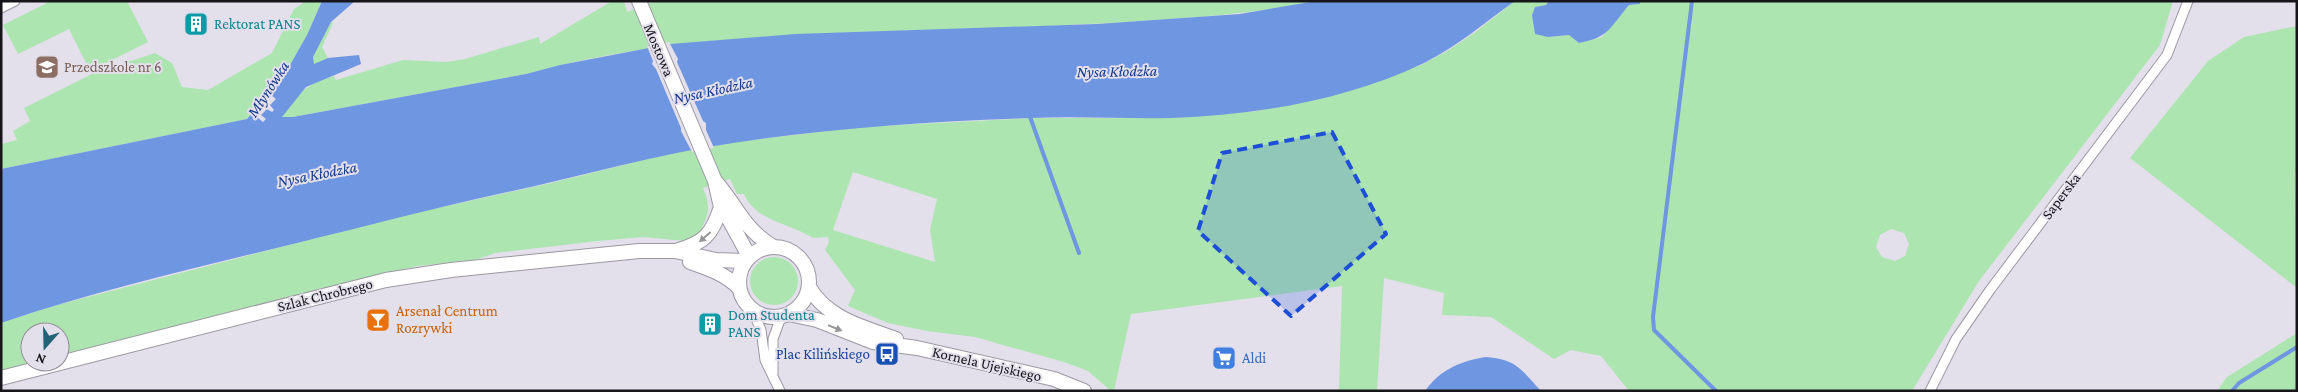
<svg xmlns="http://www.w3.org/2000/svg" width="2298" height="392" font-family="'Crimson Pro',serif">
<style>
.green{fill:#ade5b1;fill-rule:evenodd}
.water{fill:#6f96e0}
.pier{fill:#e3dfeb}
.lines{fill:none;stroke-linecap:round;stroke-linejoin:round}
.stream{stroke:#6f96e0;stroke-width:4}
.street-casing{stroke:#9c98a3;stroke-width:11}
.secondary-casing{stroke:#9c98a3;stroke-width:16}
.street{stroke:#fff;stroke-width:9}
.secondary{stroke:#fff;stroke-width:14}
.oneway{fill:#969698}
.marked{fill:#1d4ed8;fill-opacity:0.2;stroke:#1d4ed8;stroke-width:4;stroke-dasharray:10 6;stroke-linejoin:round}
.labels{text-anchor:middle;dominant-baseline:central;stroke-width:4;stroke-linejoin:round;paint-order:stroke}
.culture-label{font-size:15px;fill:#0d838f;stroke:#e3dfeb;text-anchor:start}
.street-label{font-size:15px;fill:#161519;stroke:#e3dfeb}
.education-label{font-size:15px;fill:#785e54;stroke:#e3dfeb;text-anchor:start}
.food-label{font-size:15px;fill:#c56008;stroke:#e3dfeb;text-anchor:start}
.transit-label{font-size:15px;fill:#164399;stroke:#e3dfeb;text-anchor:end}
.shop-label{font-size:15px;fill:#366cbe;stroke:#e3dfeb;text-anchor:start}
.water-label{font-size:16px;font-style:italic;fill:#10388e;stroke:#e3dfeb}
</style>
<rect width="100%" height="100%" fill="#e3dfeb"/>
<!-- green -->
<path class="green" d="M51 1H127L148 42 90 71 69 29 18 54 3 25Z
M306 1H322L307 35 282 79 247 119 1 169V144L17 140 13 131 30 121 24 108 94 73 155 53 172 63 182 87 208 90 272 53 294 9Z
M612 1H624L627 12 654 1H1316C1258 13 1200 17 1142 21 1050 27 958 29 866 32 752 36 636 43 526 74L293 117H281C301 92 303 85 334 76L336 80 403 60 447 62 465 59 539 37 540 44Z
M1515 1H1549L1546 5 1535 7 1532 15 1534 21 1548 37 1569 35 1579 43 1602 37 1629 5 1640 4V1H2173L2160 45 1979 281 1912 391H1629L1601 356 1571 350 1554 359 1491 317 1442 315 1444 293 1384 278 1377 391H1339L1342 286 1131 314 1114 391H1111L1088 371 1067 363 975 337 927 331 888 323 848 306 855 290 825 250 829 242 828 237 813 238C791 224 754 220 744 194H737L730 179 703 188C711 207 709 214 700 232V235L686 241 643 237 598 241 495 253 475 260 417 266 60 356V332H30V362H37L1 371V323L53 306 397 217 551 183 672 153 735 142 861 127 1030 118H1171L1257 111 1394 75 1421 65 1449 50 1474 33ZM853 172 937 199 930 230 935 262 833 230ZM1891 229 1904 233 1909 244 1905 256 1895 261 1882 257 1876 247 1880 235Z
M331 22 333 23 322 47 328 58 314 65 312 57Z
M2297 26V169L2295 173 2297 288 2130 158 2208 61 2244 37Z
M750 281a24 24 0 1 1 48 0a24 24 0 1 1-48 0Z
M2297 333V391H2217L2227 377Z"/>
<!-- water -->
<path class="water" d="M322 1H355L331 22 313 57 314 64 328 58 359 55 361 64 306 87 282 117H293L526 74 560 65 670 44 795 34 1097 24 1240 14 1316 1H1515C1484 23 1458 46 1424 63 1347 100 1257 115 1172 118 1125 119 1078 116 1031 118 931 121 832 128 733 143 656 154 580 177 503 193 434 208 366 226 297 243 198 267 98 290 1 323V169L247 119 282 79 307 35Z
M1549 1H1640V4L1629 5C1610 27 1610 37 1579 43L1569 35 1548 37 1535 34 1532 15 1535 7 1546 5Z
M1485 357C1516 359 1521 369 1541 391H1425C1441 369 1459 362 1485 357Z"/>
<!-- pier -->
<path class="pier" d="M669 42 678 59 677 62 703 121 706 123V130L714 148 692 152 681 131V128L656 69 652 64 653 61 647 46Z
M271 95 276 99 270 105 274 110 272 112 267 109 261 115 266 119 263 122 249 111 253 107 257 110Z"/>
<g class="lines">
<!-- stream -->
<path class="stream" d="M1692 1 1653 317 1654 330 1716 391
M1029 114 1079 253
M2232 391 2239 383 2297 347"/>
<!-- street casing -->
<g class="street-casing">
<path id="street" d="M1 8 15 1
M752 310 761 330 765 360 780 391
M773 373V339L781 317
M1930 391 1956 339 1990 290 2167 55 2188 1"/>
</g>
<!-- secondary casing -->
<g class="secondary-casing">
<path id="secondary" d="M639 1 715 181 720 203 749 256
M716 182C737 206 743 228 772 246
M739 282a35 35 0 1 1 70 0a35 35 0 1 1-70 0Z
M676 251C704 243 712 235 721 207
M690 262C707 268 726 274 739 288
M809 287C827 319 864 327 896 339
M789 314 817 320 873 342 917 348 1054 379 1084 391
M1 378 386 280 451 270 639 251H675L716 260 745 261"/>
</g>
<!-- street -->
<use href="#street" class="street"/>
<!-- secondary -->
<use href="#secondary" class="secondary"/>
</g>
<!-- one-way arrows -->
<defs><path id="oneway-solid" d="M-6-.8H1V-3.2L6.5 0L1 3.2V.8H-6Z" transform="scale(1.25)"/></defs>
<g class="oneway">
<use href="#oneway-solid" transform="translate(705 237) rotate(139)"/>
<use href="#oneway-solid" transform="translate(835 328) rotate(22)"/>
</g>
<!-- marked area -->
<path class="marked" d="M1332 132 1386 234 1291 316 1198 231 1222 153Z"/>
<!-- icons -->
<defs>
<g id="building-square" transform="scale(1.25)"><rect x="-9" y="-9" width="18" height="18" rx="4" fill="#0f9aa8" stroke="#e3dfeb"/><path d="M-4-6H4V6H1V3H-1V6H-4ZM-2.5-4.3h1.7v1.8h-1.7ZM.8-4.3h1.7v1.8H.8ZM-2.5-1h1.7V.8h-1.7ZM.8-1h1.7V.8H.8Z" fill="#fff"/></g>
<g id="school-square" transform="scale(1.25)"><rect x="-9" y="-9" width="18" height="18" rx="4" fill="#8d6e63" stroke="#e3dfeb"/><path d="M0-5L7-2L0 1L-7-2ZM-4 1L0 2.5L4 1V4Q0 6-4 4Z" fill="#fff"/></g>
<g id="bar-square" transform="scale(1.25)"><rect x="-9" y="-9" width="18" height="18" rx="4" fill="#e8710a" stroke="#e3dfeb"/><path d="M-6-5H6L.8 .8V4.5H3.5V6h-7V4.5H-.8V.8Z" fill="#fff"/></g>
<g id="bus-square" transform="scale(1.25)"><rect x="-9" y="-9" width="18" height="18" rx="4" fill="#1a4fb4" stroke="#e3dfeb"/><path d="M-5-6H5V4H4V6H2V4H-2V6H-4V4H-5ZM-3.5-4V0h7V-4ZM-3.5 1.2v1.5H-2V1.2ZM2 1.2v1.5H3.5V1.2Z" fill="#fff"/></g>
<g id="supermarket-square" transform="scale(1.25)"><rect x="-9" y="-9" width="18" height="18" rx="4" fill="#3f7fe0" stroke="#e3dfeb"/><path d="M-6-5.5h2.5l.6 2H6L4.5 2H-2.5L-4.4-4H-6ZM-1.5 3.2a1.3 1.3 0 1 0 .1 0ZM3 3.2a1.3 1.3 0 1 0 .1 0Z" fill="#fff"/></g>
</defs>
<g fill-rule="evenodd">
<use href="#building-square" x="196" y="24"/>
<use href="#school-square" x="47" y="67"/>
<use href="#bar-square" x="378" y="320"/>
<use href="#building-square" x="710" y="324"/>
<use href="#bus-square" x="887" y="354"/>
<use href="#supermarket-square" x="1224" y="358"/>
</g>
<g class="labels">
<!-- culture labels -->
<g class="culture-label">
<text x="214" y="24">Rektorat PANS</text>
<text x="728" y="315">Dom Studenta<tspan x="728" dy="17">PANS</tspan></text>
</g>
<!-- street labels -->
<g class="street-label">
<text transform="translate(659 50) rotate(67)">Mostowa</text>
<text transform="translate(2061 196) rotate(-53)">Saperska</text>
<text transform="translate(325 295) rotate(-14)">Szlak Chrobrego</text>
<text transform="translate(987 364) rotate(13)">Kornela Ujejskiego</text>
</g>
<!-- education labels -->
<g class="education-label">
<text x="64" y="67">Przedszkole nr 6</text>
</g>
<!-- food labels -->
<g class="food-label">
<text x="396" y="311">Arsenał Centrum<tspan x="396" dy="17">Rozrywki</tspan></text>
</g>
<!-- transit labels -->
<g class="transit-label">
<text x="870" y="354">Plac Kilińskiego</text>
</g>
<!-- shop labels -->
<g class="shop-label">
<text x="1242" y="358">Aldi</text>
</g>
<!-- water labels -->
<g class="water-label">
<text transform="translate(1117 71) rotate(-1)">Nysa Kłodzka</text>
<text transform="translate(268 89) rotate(-57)">Młynówka</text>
<text transform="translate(713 90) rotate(-12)">Nysa Kłodzka</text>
<text transform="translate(317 174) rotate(-11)">Nysa Kłodzka</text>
</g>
</g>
<!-- border -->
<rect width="2298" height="392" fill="none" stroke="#161519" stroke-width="5"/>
<!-- north arrow -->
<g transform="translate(45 347) rotate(200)"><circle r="24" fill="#e3dfeb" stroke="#918e97"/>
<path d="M0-4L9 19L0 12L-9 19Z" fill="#216377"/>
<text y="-8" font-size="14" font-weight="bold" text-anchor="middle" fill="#161519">N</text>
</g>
</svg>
